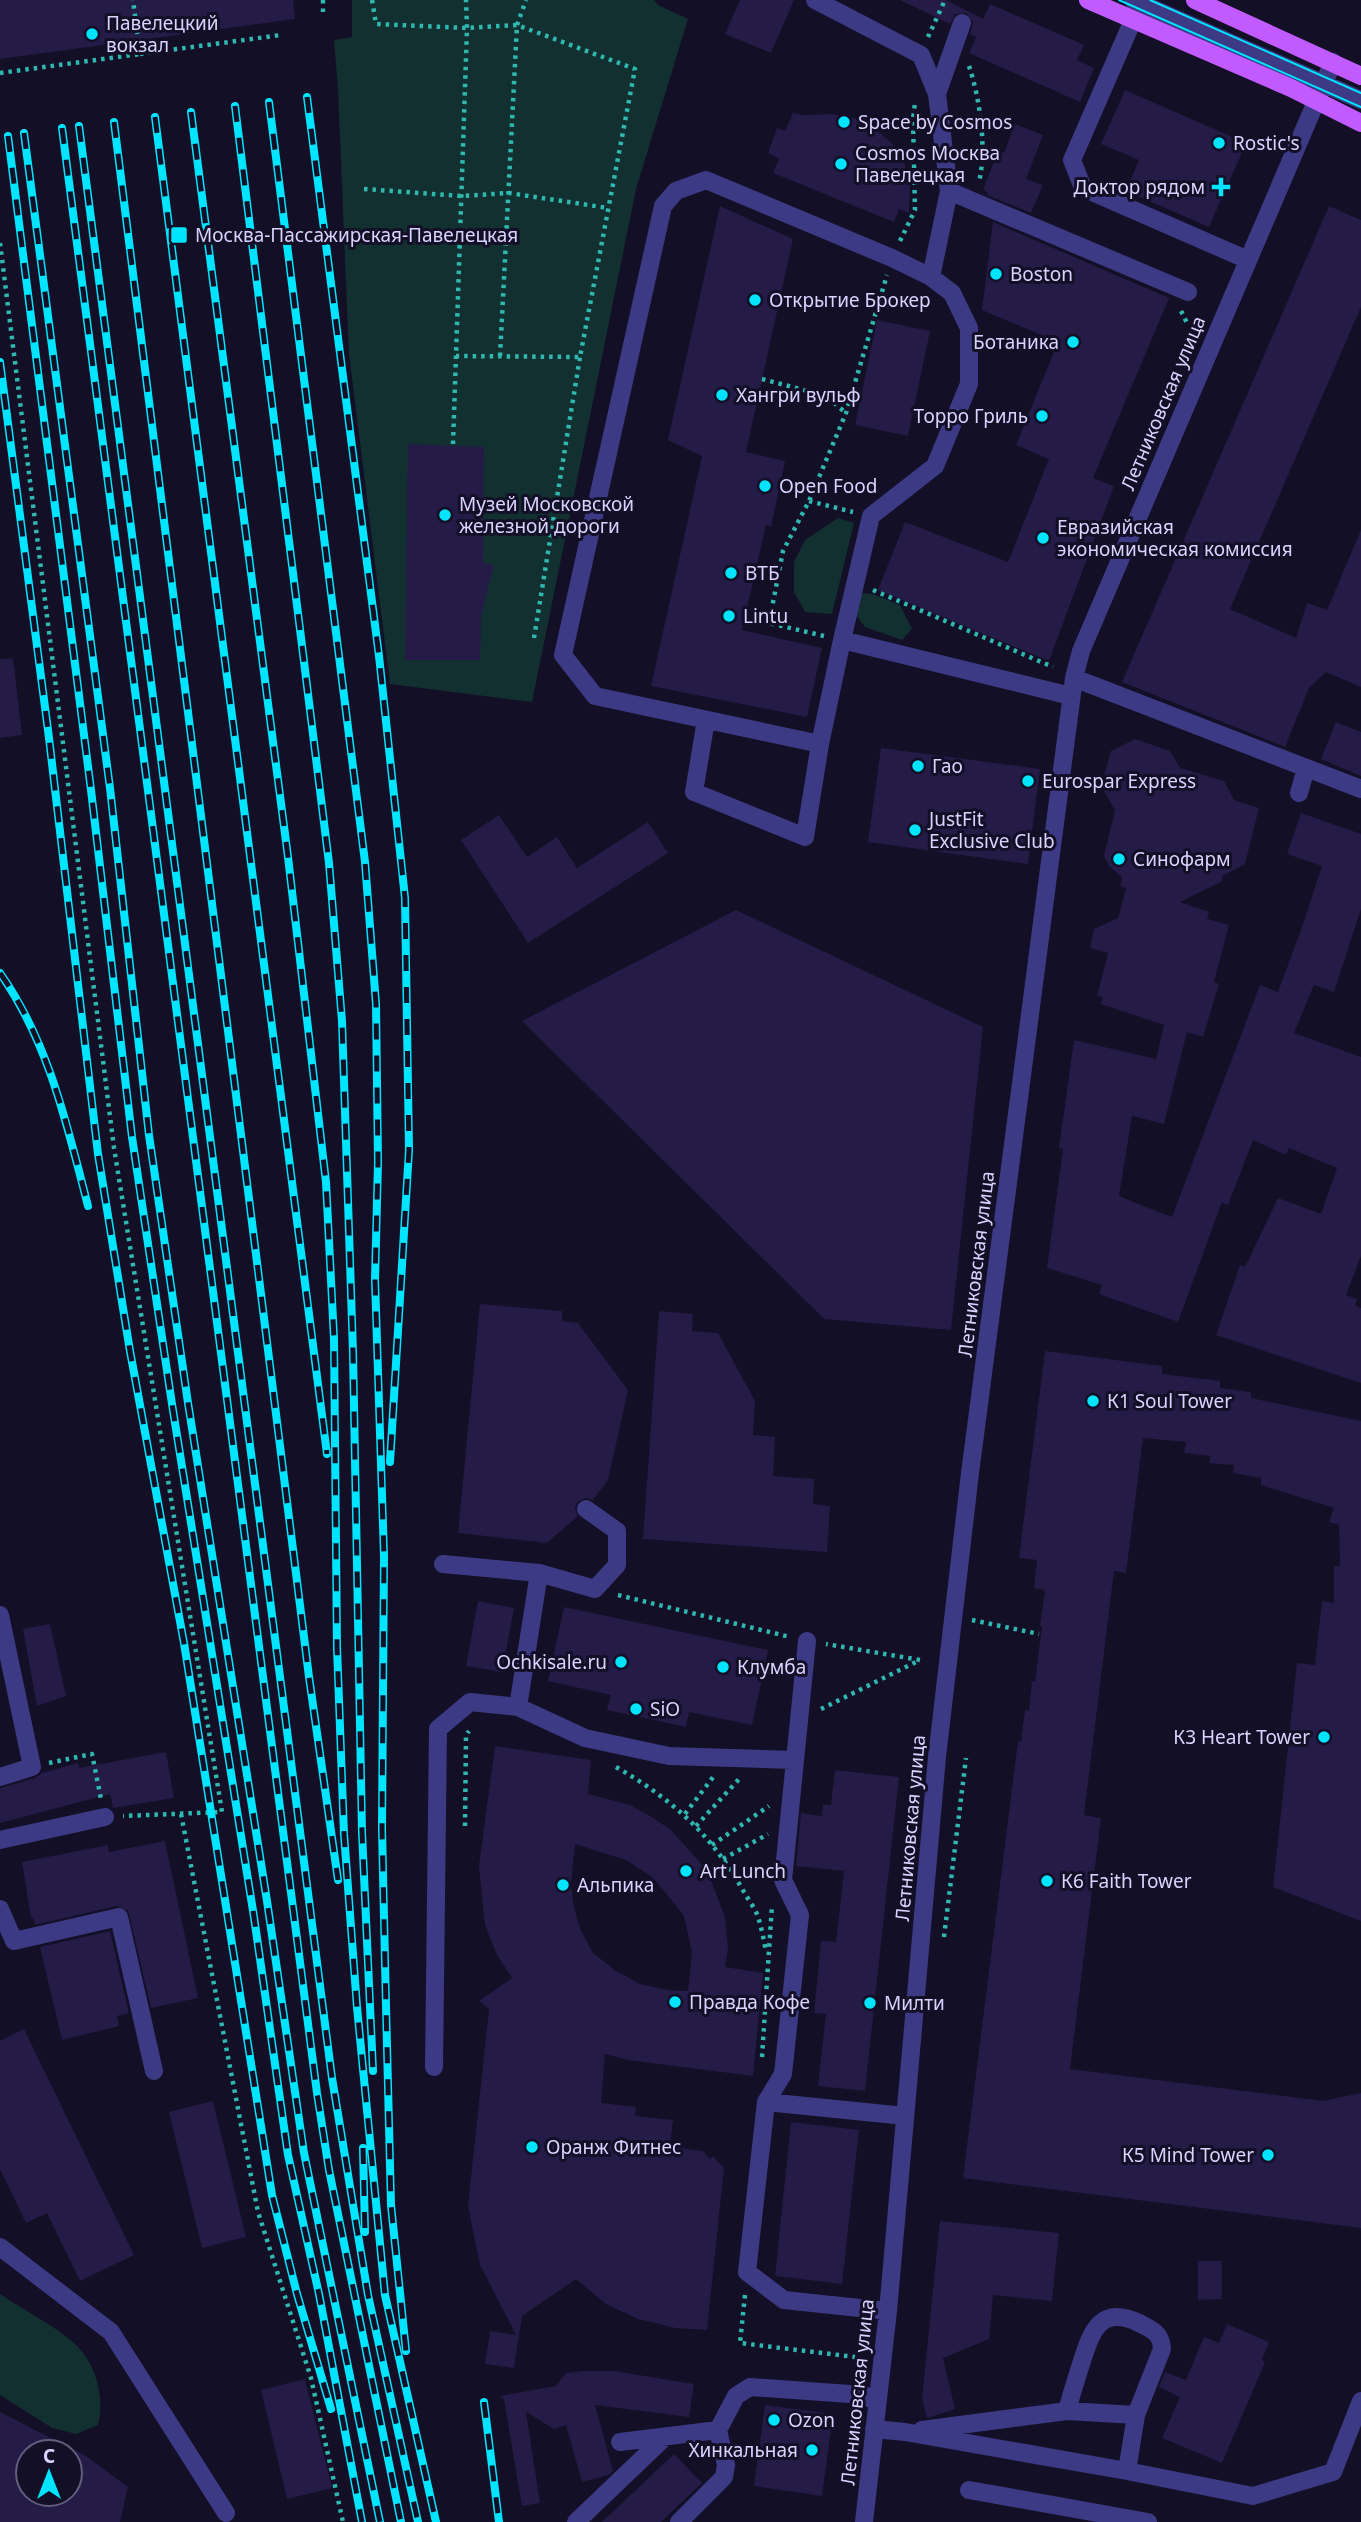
<svg xmlns="http://www.w3.org/2000/svg" width="1361" height="2522" font-family="'Noto Sans',sans-serif">
<style>
.green{fill:#12302f}
.building{fill:#241b47;fill-rule:evenodd}
.lines{fill:none;stroke-linecap:round;stroke-linejoin:round}
.path{stroke:#2fb8b0;stroke-width:4.5;stroke-dasharray:3.5 5;stroke-linecap:butt}
.minor{stroke:#3d3a85;stroke-width:18}
.major{stroke:#c25bff;stroke-width:18}
.tram{stroke:#00e5ff;stroke-width:2}
.rail-casing{stroke:#00e5ff;stroke-width:8}
.rail{stroke:#130f26;stroke-width:5;stroke-dasharray:16;stroke-linecap:butt}
.poi-dot{fill:#00e5ff;stroke:#130f26;stroke-width:2.5}
.labels{text-anchor:middle;dominant-baseline:central;stroke-width:6;stroke-linejoin:round;paint-order:stroke}
.poi-label{font-size:19px;fill:#d9d4ff;stroke:#130f26;text-anchor:start}
.street-label{font-size:19px;fill:#d9d4ff;stroke:#130f26}
</style>
<rect width="100%" height="100%" fill="#130f26"/>
<!-- green -->
<path class="green" d="M352 0H654L658 5 688 19 636 189 532 702 390 684 349 354 338 89 334 40 352 37Z
M838 518 854 523 832 614 805 612 794 592V562L805 540Z
M861 593 873 594 900 605 912 629 902 640 865 627 857 616Z
M0 2294C22 2309 55 2326 74 2343 96 2363 105 2397 98 2425L76 2434 52 2428 0 2395Z"/>
<!-- building -->
<path class="building" d="M0 0H293L295 19 0 59Z
M740 0H794L771 53 725 34Z
M900 0H946L983 19 990 4 1084 45 1077 60 1094 68 1080 102 969 53 976 37 970 34 973 22 966 13 955 14 950 24Z
M1125 90 1246 143 1209 227 1126 191 1139 160 1101 144Z
M793 113 802 115 832 114 856 119 880 133 901 152 910 183 909 213 899 209 894 222 773 173 779 159 768 153 777 128 785 131Z
M1015 124 1043 135 1026 179 1043 185 1031 213 987 195 988 192 983 190 998 151 1004 153Z
M720 206 793 239 746 452 785 461 771 527 766 525 742 630 822 648 807 717 651 686 702 456 668 440Z
M1329 206 1361 220V307L1230 609 1296 638 1307 603 1327 610 1361 530V687L1326 672 1309 688 1285 747 1122 682Z
M993 222 1169 298 1093 478 1114 486 1049 661 878 590 905 522 1008 562 1049 459 1016 445 1058 342 982 310Z
M877 320 930 331 908 436 855 425Z
M408 444 484 447 483 563 494 564 481 617 480 660H405Z
M13 658 22 735 0 738V659Z
M1336 722 1361 732V776L1321 759Z
M1135 739 1170 751 1180 768 1224 781 1234 800 1259 808 1245 864 1222 876 1223 881 1180 902 1209 912 1207 919 1229 925 1214 982 1219 984 1203 1037 1187 1032 1164 1124 1132 1116 1119 1196 1133 1202 1172 1217 1260 985 1278 992 1302 927 1322 866 1287 854 1301 813 1361 834V909L1334 992 1314 985 1294 1033 1361 1057V1256L1346 1295 1357 1299 1355 1306 1361 1308V1383L1216 1335 1240 1265 1245 1267 1278 1198 1321 1214 1337 1168 1289 1148 1286 1155 1253 1140 1228 1205 1222 1202 1178 1322 1099 1294 1102 1285 1047 1268 1063 1149 1059 1148 1074 1040 1156 1059 1164 1025 1101 1004 1103 997 1097 996 1108 953 1090 948 1094 929 1118 918 1126 888 1120 886 1122 877 1109 866 1104 856 1115 810 1101 786 1111 751Z
M881 748 1040 769 1028 864 868 842Z
M499 815 527 857 557 837 577 868 648 822 668 853 528 943 461 840Z
M736 910 983 1027 951 1330 824 1319 522 1021Z
M480 1304 562 1311V1321L578 1323 628 1390 608 1480 593 1500 586 1498 577 1502 575 1509 578 1516 547 1543 458 1533Z
M659 1311 693 1314 692 1331 718 1333 755 1401 753 1435 775 1437 773 1476 814 1479 813 1504 830 1506 827 1552 643 1539Z
M1045 1351 1162 1366V1374L1220 1381V1388L1251 1392V1398L1361 1421V1921L1273 1887 1297 1663 1315 1665 1322 1601 1334 1603V1566H1340L1339 1525 1329 1522 1334 1508 1261 1485V1478L1233 1473 1234 1465 1209 1463 1211 1456 1184 1453 1186 1442 1143 1438 1126 1573 1114 1571 1084 1815 1101 1818 1070 2069 1323 2101 1361 2093V2228L963 2178 1018 1741 1021 1742 1025 1710 1029 1711 1032 1681 1035 1682 1042 1626H1040L1045 1590 1034 1588 1037 1560 1019 1558Z
M478 1601 514 1608 502 1672 466 1666Z
M564 1607 768 1650 752 1725 689 1712 686 1727 607 1710 611 1695 548 1681Z
M50 1624 66 1696 37 1706 23 1629Z
M495 1746 591 1760 588 1794 630 1805 650 1816 671 1830 707 1870 725 1917 728 1949 725 1967 763 1973 753 2076 628 2060 605 2054 601 2103 636 2107 635 2116 673 2120 670 2144H673L672 2147 703 2151 710 2159 713 2156 724 2168 707 2330 675 2328 638 2319 606 2304 576 2279 522 2316 514 2368 485 2364 490 2331 516 2335 480 2265 468 2206 489 2009 479 2001 512 1978 497 1955 485 1925 479 1866ZM575 1844 626 1860 652 1877 669 1897 684 1916 692 1953 688 1991 668 1990 640 1984 616 1971 593 1953 581 1931 574 1908 571 1884Z
M166 1752 174 1798 113 1808 110 1794 0 1823V1788L35 1778 42 1773 78 1763 79 1768Z
M835 1770 899 1777 865 2091 818 2086 826 2014 814 2013 821 1941 836 1942 844 1871 796 1866 801 1813 822 1816 823 1805H831Z
M165 1841 198 1998 151 2008 128 1910 116 1906 35 1925 33 1917 31 1918 22 1862 108 1845 109 1852Z
M110 1931 129 2013 117 2016 119 2026 62 2040 40 1947Z
M24 2029 134 2255 80 2281 47 2213 26 2223 0 2169V2041Z
M213 2101 246 2237 202 2248 169 2112Z
M791 2122 859 2130 842 2284 775 2276Z
M940 2221 1059 2233 1052 2301 993 2295 989 2339 943 2358 955 2409 927 2418 922 2399Z
M1198 2261H1222V2299L1198 2300Z
M1227 2324 1269 2342 1262 2360 1265 2362 1222 2463 1162 2438 1180 2397 1159 2387 1165 2372 1186 2380 1204 2337 1219 2343Z
M583 2371H614L694 2384 689 2417 595 2405 613 2471 609 2475 582 2482 566 2425 554 2429 526 2412 540 2503 522 2506 504 2399 500 2396 556 2386 566 2373Z
M305 2379 332 2488 287 2499 261 2390Z
M765 2405 833 2414 822 2496 754 2486Z
M0 2412 86 2456 128 2487 120 2522H0ZM28 2452H70V2494H28Z
M674 2454 702 2483 661 2522H602Z"/>
<g class="lines">
<!-- path -->
<path class="path" d="M323 0V12
M372 0 376 24 467 28 517 25 635 69 580 357 456 356
M928 37 945 0
M140 54 281 35
M969 66C980 99 987 148 979 182
M0 73 140 54 133 0
M364 189 461 196 509 193 608 208
M900 241 915 210 913 119 915 103
M0 243 114 1148 222 1812 123 1816
M1181 311 1188 325
M500 356 517 25 526 0
M762 379 826 396 846 413
M453 444 467 28 466 0
M809 501 853 512
M873 590 1053 667
M824 636 769 623 783 551 809 501 846 413 887 275
M534 638 580 357
M618 1595 790 1637
M972 1620 1039 1634
M821 1709 920 1660 826 1644
M49 1763 92 1754 101 1799
M616 1767C672 1799 712 1835 744 1892 749 1901 757 1911 759 1920 762 1930 764 1941 766 1952
M181 1814 258 2212 311 2378 343 2522
M685 1814 714 1776
M465 1826 466 1735 469 1731
M696 1826 740 1778
M712 1845 769 1806
M723 1859 768 1834
M944 1937 966 1758
M762 2057 772 1905
M745 2295 740 2343 855 2357"/>
<!-- minor -->
<path class="minor" d="M815 0 921 55 937 94
M1133 0 1361 100
M1133 20 1072 160 1083 188 1248 260
M962 23 937 94 949 191 931 277 952 293 969 328V384L935 466 871 516 842 640 1071 696
M949 191 1188 292
M842 640 820 744 595 696 563 655 663 206 676 191 706 180 892 258 931 277
M1074 678 1361 789
M706 720 694 792 805 837 820 744
M1299 793 1306 768
M443 1564 539 1573 595 1589 617 1565V1531L586 1509
M0 1615 32 1767 0 1777
M807 1641 783 1880 800 1915 783 2074 766 2102 747 2272 784 2300 888 2311
M518 1707 539 1573
M0 1840 105 1817
M0 1909 14 1941 119 1917 154 2071
M434 2067 438 1729 470 1702 518 1707 585 1738 669 1756 795 1760
M766 2102 905 2116
M0 2247 111 2332 226 2513
M1136 2415 1067 2411C1071 2395 1076 2380 1081 2364 1091 2333 1099 2304 1139 2323 1153 2330 1161 2333 1162 2349L1136 2415 1127 2471 1253 2496 1333 2472 1361 2401
M874 2429 905 2432 1127 2471
M922 2430 1067 2411
M620 2442 718 2430 736 2396 750 2387 864 2395 877 2402
M969 2490 1148 2522
M576 2522 665 2437
M679 2522 724 2477 726 2465 718 2430
M864 2522 888 2311 937 1757 970 1473 1074 678 1081 651 1333 62"/>
<!-- major -->
<path class="major" d="M1088 0 1291 88 1361 123
M1195 0 1361 76"/>
<!-- tram -->
<path class="tram" d="M1119 0 1361 107
M1150 0 1361 93"/>
<!-- rail casing -->
<g class="rail-casing">
<path id="rail" d="M307 97 379 656 405 898 409 1150 390 1462
M269 102 365 862 376 1004 378 1162 375 1280 384 1556 382 1829 386 2006 391 2205 406 2351
M235 106 329 863 342 1021 353 1352 362 1832 373 2071
M191 112 288 857 326 1182 334 1339 337 1647 344 1834 357 2007 385 2295 436 2522
M155 117 327 1454
M114 122 309 1677 338 1880
M79 126 332 2078 368 2295 418 2522
M62 128 317 2093 329 2170 401 2522
M24 133 110 788 149 1135 188 1403 267 1901 304 2153 380 2522
M8 136 91 790 132 1137 172 1404 254 1917 288 2155 319 2294 362 2522
M0 362 49 738 98 1154 130 1351 184 1643 272 2195 297 2294 331 2409
M0 973C49 1043 67 1125 88 1206
M363 2148 365 2232
M484 2402 499 2522"/>
</g>
<!-- rail -->
<use href="#rail" class="rail"/>
</g>
<!-- markers -->
<g class="poi-dot">
<circle cx="92" cy="34" r="7"/>
<circle cx="844" cy="122" r="7"/>
<circle cx="1219" cy="143" r="7"/>
<circle cx="841" cy="164" r="7"/>
<path d="M1217.5 176.5h7v7h7v7h-7v7h-7v-7h-7v-7h7z"/>
<rect x="170" y="226" width="18" height="18" rx="3.5"/>
<circle cx="996" cy="274" r="7"/>
<circle cx="755" cy="300" r="7"/>
<circle cx="1073" cy="342" r="7"/>
<circle cx="722" cy="395" r="7"/>
<circle cx="1042" cy="416" r="7"/>
<circle cx="765" cy="486" r="7"/>
<circle cx="445" cy="515" r="7"/>
<circle cx="1043" cy="538" r="7"/>
<circle cx="731" cy="573" r="7"/>
<circle cx="729" cy="616" r="7"/>
<circle cx="918" cy="766" r="7"/>
<circle cx="1028" cy="781" r="7"/>
<circle cx="915" cy="830" r="7"/>
<circle cx="1119" cy="859" r="7"/>
<circle cx="1093" cy="1401" r="7"/>
<circle cx="621" cy="1662" r="7"/>
<circle cx="723" cy="1667" r="7"/>
<circle cx="636" cy="1709" r="7"/>
<circle cx="1324" cy="1737" r="7"/>
<circle cx="686" cy="1871" r="7"/>
<circle cx="1047" cy="1881" r="7"/>
<circle cx="563" cy="1885" r="7"/>
<circle cx="675" cy="2002" r="7"/>
<circle cx="870" cy="2003" r="7"/>
<circle cx="532" cy="2147" r="7"/>
<circle cx="1268" cy="2155" r="7"/>
<circle cx="774" cy="2420" r="7"/>
<circle cx="812" cy="2450" r="7"/>
</g>
<g class="labels">
<!-- poi labels -->
<g class="poi-label">
<text x="106" y="23">Павелецкий<tspan x="106" dy="22">вокзал</tspan></text>
<text x="858" y="122">Space by Cosmos</text>
<text x="1233" y="143">Rostic's</text>
<text x="855" y="153">Cosmos Москва<tspan x="855" dy="22">Павелецкая</tspan></text>
<text x="1205" y="187" text-anchor="end">Доктор рядом</text>
<text x="195" y="235">Москва-Пассажирская-Павелецкая</text>
<text x="1010" y="274">Boston</text>
<text x="769" y="300">Открытие Брокер</text>
<text x="1059" y="342" text-anchor="end">Ботаника</text>
<text x="736" y="395">Хангри вульф</text>
<text x="1028" y="416" text-anchor="end">Торро Гриль</text>
<text x="779" y="486">Open Food</text>
<text x="459" y="504">Музей Московской<tspan x="459" dy="22">железной дороги</tspan></text>
<text x="1057" y="527">Евразийская<tspan x="1057" dy="22">экономическая комиссия</tspan></text>
<text x="745" y="573">ВТБ</text>
<text x="743" y="616">Lintu</text>
<text x="932" y="766">Гао</text>
<text x="1042" y="781">Eurospar Express</text>
<text x="929" y="819">JustFit<tspan x="929" dy="22">Exclusive Club</tspan></text>
<text x="1133" y="859">Синофарм</text>
<text x="1107" y="1401">К1 Soul Tower</text>
<text x="607" y="1662" text-anchor="end">Ochkisale.ru</text>
<text x="737" y="1667">Клумба</text>
<text x="650" y="1709">SiO</text>
<text x="1310" y="1737" text-anchor="end">К3 Heart Tower</text>
<text x="700" y="1871">Art Lunch</text>
<text x="1061" y="1881">К6 Faith Tower</text>
<text x="577" y="1885">Альпика</text>
<text x="689" y="2002">Правда Кофе</text>
<text x="884" y="2003">Милти</text>
<text x="546" y="2147">Оранж Фитнес</text>
<text x="1254" y="2155" text-anchor="end">К5 Mind Tower</text>
<text x="788" y="2420">Ozon</text>
<text x="798" y="2450" text-anchor="end">Хинкальная</text>
</g>
<!-- street labels -->
<g class="street-label">
<text transform="translate(1163 403) rotate(-67)">Летниковская улица</text>
<text transform="translate(976 1264) rotate(-83)">Летниковская улица</text>
<text transform="translate(910 1828) rotate(-85)">Летниковская улица</text>
<text transform="translate(857 2392) rotate(-84)">Летниковская улица</text>
</g>
</g>
<!-- north arrow -->
<g transform="translate(49 2473)"><circle r="33" fill="#130f26" stroke="#625e7d" stroke-width="2"/>
<path d="M0-5L12 26L0 18L-12 26Z" fill="#00e5ff"/>
<text y="-10" font-size="19" font-weight="bold" text-anchor="middle" fill="#d9d4ff">С</text>
</g>
</svg>
